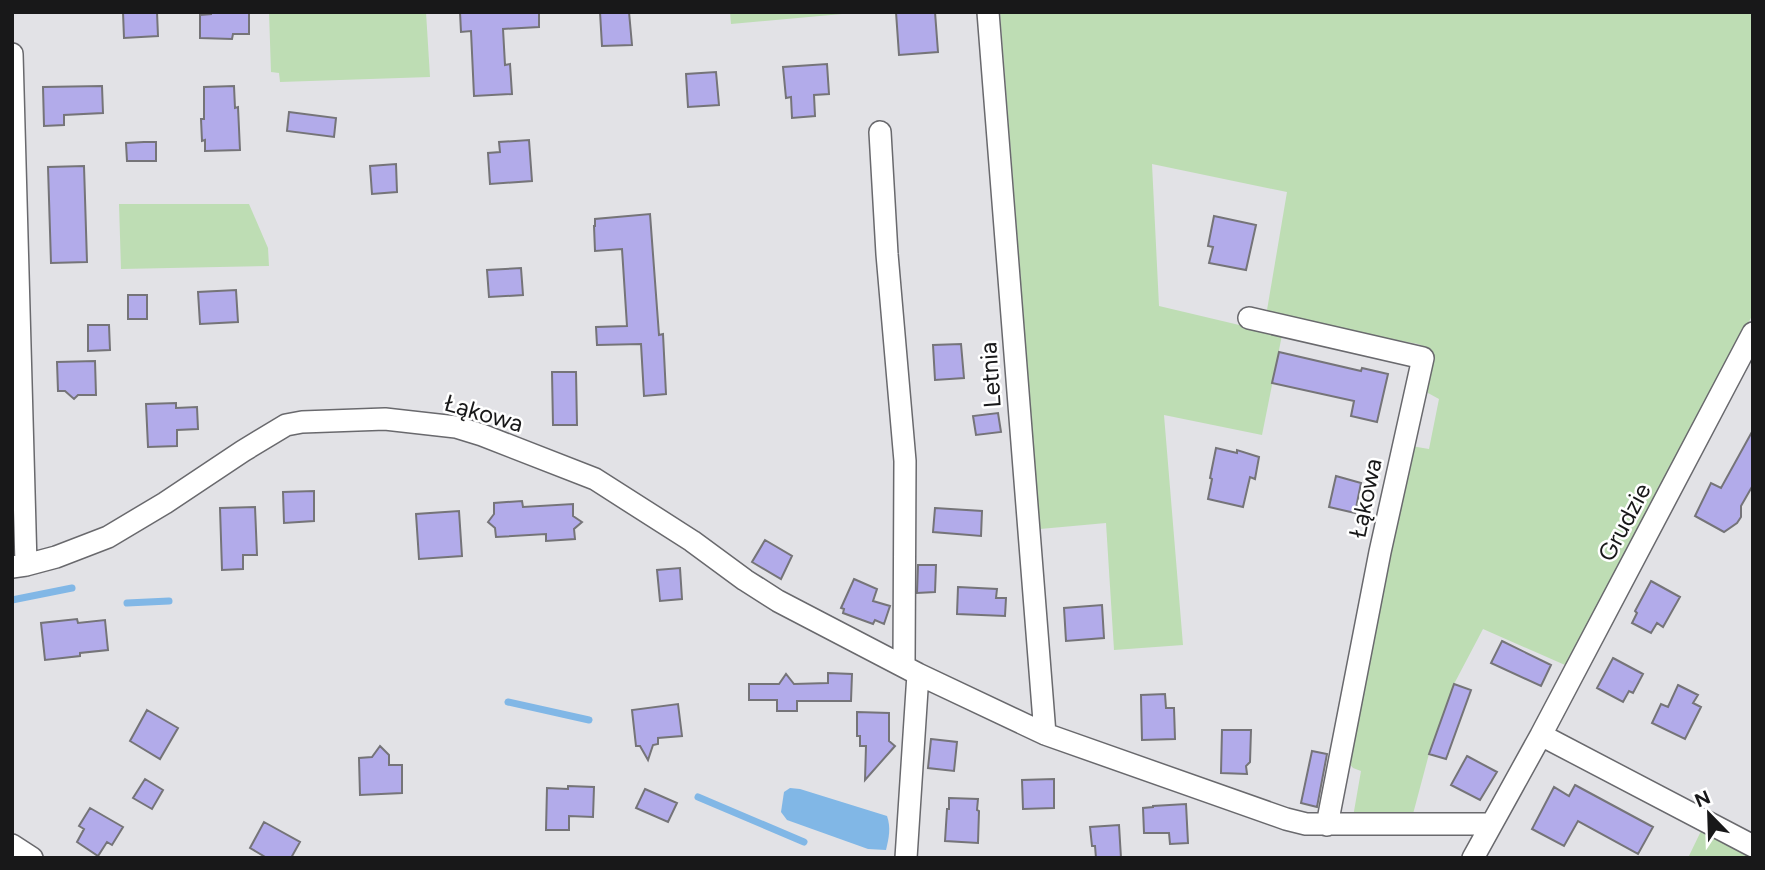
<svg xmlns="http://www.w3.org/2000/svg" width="1765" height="870" font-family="Figtree,sans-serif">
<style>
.green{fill:#beddb4}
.water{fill:#81b7e6}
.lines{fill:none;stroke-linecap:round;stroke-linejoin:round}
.stream{stroke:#81b7e6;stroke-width:7}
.building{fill:#b2abea;stroke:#757478;stroke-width:2}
.street-casing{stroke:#69696d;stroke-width:24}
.street{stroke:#fff;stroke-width:21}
.labels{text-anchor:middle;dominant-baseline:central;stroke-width:5;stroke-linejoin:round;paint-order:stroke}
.street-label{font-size:24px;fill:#181819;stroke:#fff}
</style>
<rect width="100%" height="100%" fill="#e2e2e6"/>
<!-- green -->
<path class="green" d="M269 12H426L430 77 280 82 279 73 271 72Z
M730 12H864L731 24Z
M1000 12H1753V314L1565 665 1483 629 1454 684 1429 754 1413 814 1353 817 1361 771 1353 768 1348 762 1411 446 1429 449 1439 399 1428 393 1425 384 1432 350 1418 344 1266 316 1287 192 1152 164 1159 306 1282 335 1262 435 1164 415 1183 645 1114 650 1106 523 1040 529Z
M119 204H249L268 248 269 266 121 269Z
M1701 831 1752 858H1688Z"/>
<!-- water -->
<path class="water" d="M790 788 800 789 887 816C891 828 889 837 886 850L868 849 787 820 781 812 784 792Z"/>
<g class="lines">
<!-- stream -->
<path class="stream" d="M12 600 72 588
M127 603 169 601
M508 702 589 720
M698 797 804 842"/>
</g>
<!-- building -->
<path class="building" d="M123 12H157L158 36 124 38Z
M211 12H249V34H233L232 39 200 38V15L211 14Z
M460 12H539V27L503 29 505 65 510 64 512 94 474 96 471 31 461 32Z
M600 12H629L632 45 602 46Z
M896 12H935L938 52 899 55Z
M827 64 829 94 814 95 815 116 792 118 791 97 786 98 783 67Z
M716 72 719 105 688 107 686 74Z
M102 86 103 113 64 115V125L44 126 43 87Z
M234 86 235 108 238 107 240 150 205 151V140L202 141 201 119H204V87Z
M289 112 336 118 334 137 287 131Z
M529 140 532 181 490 184 488 153 500 152 499 142Z
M144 142H156V161H127L126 143Z
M396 164 397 192 372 194 370 166Z
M84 166 87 262 51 263 48 167Z
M650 214 659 335 663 334 666 394 644 396 641 344 597 345 596 327 627 326 622 249 595 251 594 226H595V219Z
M1214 216 1256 225 1246 270 1209 263 1213 247 1208 246Z
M521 268 523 295 489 297 487 270Z
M236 290 238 322 200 324 198 292Z
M128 295H147V319H128Z
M88 325H109L110 350 88 351Z
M961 344 964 378 935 380 933 345Z
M1279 352 1361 371 1362 368 1388 374 1377 422 1351 416 1354 401 1272 383Z
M95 361 96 395H78L74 399 65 391H58L57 362Z
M552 372H576L577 425H553Z
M176 403V408L197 407 198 429 177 430V446L148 447 146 404Z
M998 413 1001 432 976 435 973 416Z
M1753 430V485L1741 506V517L1737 523 1724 532 1695 516 1711 483 1721 488Z
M1216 448 1237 453V450L1259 457 1255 479 1250 477 1243 507 1208 499 1212 479 1210 478Z
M1336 476 1361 483 1355 513 1329 507Z
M314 491V521L284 523 283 492Z
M522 501 523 507 573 504V516L582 522 574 529 575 539 546 541V534L496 537 495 528 488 522 494 514V503Z
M255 507 257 555H243V569L222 570 220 508Z
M935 508 982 511 981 536 933 532Z
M459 511 462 556 419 559 416 514Z
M765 540 792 556 781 579 752 562Z
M918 565H936L935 592 917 593Z
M680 568 682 599 660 601 657 570Z
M854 579 877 589 873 601 890 606 884 624 875 620 873 624 843 613 844 609 841 608Z
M1651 581 1680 597 1663 627 1657 623 1651 633 1632 623 1637 613 1635 611Z
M958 587 997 589 996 598H1006L1005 616 957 614Z
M1102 605 1104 638 1066 641 1064 608Z
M77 619 78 623 105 620 108 650 80 653V656L45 660 41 623Z
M1502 641 1551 665 1541 686 1491 663Z
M1613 658 1643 674 1633 693 1629 691 1623 702 1597 688Z
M828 673 852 674 851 701H797V711H777V700H749V684H779L786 674 794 684 828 683Z
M1454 684 1471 690 1446 759 1429 754Z
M1678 685 1698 695 1693 703 1701 707 1685 739 1652 723 1661 704 1668 707Z
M1165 694 1166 708H1174L1175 739 1142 740 1141 695Z
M678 704 682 736 658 738V744L653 745 648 760 640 746H636L632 710Z
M147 710 178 728 160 759 130 741Z
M857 712 889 713V741L895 746 865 780 866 746H860V736H857Z
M1222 730H1251L1250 762 1246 766 1247 774 1221 773Z
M931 739 957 742 954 771 928 768Z
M380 746 389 755V765H402V793L360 795 359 758 372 757Z
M1312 751 1327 754 1317 807 1301 803Z
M1467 756 1497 772 1480 800 1451 785Z
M145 779 163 790 152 809 133 798Z
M1054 779V808L1023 809 1022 780Z
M1575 785 1653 827 1638 854 1578 821 1564 846 1532 829 1554 787 1569 796Z
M568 786 594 787 593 817 569 816V830H546L547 788 568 789Z
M645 789 677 803 668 822 636 808Z
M949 798 978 799 977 810 979 811 978 843 945 841 947 809H949Z
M1186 804 1188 843 1170 844 1169 833H1144L1143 808 1153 807V806Z
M90 808 123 827 112 845 107 842 98 856 77 842 84 829 79 826Z
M264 822 300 842 291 858H267L250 848Z
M1119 825 1121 858H1096L1095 846H1092L1090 827Z"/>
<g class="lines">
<!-- street casing -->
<g class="street-casing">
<path id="street" d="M988 12 1045 734
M12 54 26 565
M880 132 887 254 905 461 904 665
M1249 318 1423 358 1380 552 1327 825
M12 567 26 565 56 557 108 537 165 503 243 451 286 425 302 422 385 419 456 427 482 435 595 479 692 541 745 580 778 601 918 674 1045 734 1286 819 1306 824H1491
M1541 735 1753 333
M12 845 32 858
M906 858 918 674
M1473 858 1541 735 1753 846"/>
</g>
<!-- street -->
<use href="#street" class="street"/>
</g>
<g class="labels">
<!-- street labels -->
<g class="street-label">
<text transform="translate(990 375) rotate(-94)">Letnia</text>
<text transform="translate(484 413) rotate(16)">Łąkowa</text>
<text transform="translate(1365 498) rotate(-78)">Łąkowa</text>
<text transform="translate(1624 522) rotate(-62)">Grudzie</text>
</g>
</g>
<!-- border -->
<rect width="1765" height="870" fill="none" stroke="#181819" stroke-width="28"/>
<!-- north arrow -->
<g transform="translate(1709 814) rotate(337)" stroke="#ffffff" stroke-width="5" paint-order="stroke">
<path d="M0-5L12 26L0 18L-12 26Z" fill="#181819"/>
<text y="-10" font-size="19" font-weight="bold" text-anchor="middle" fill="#181819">N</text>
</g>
</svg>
